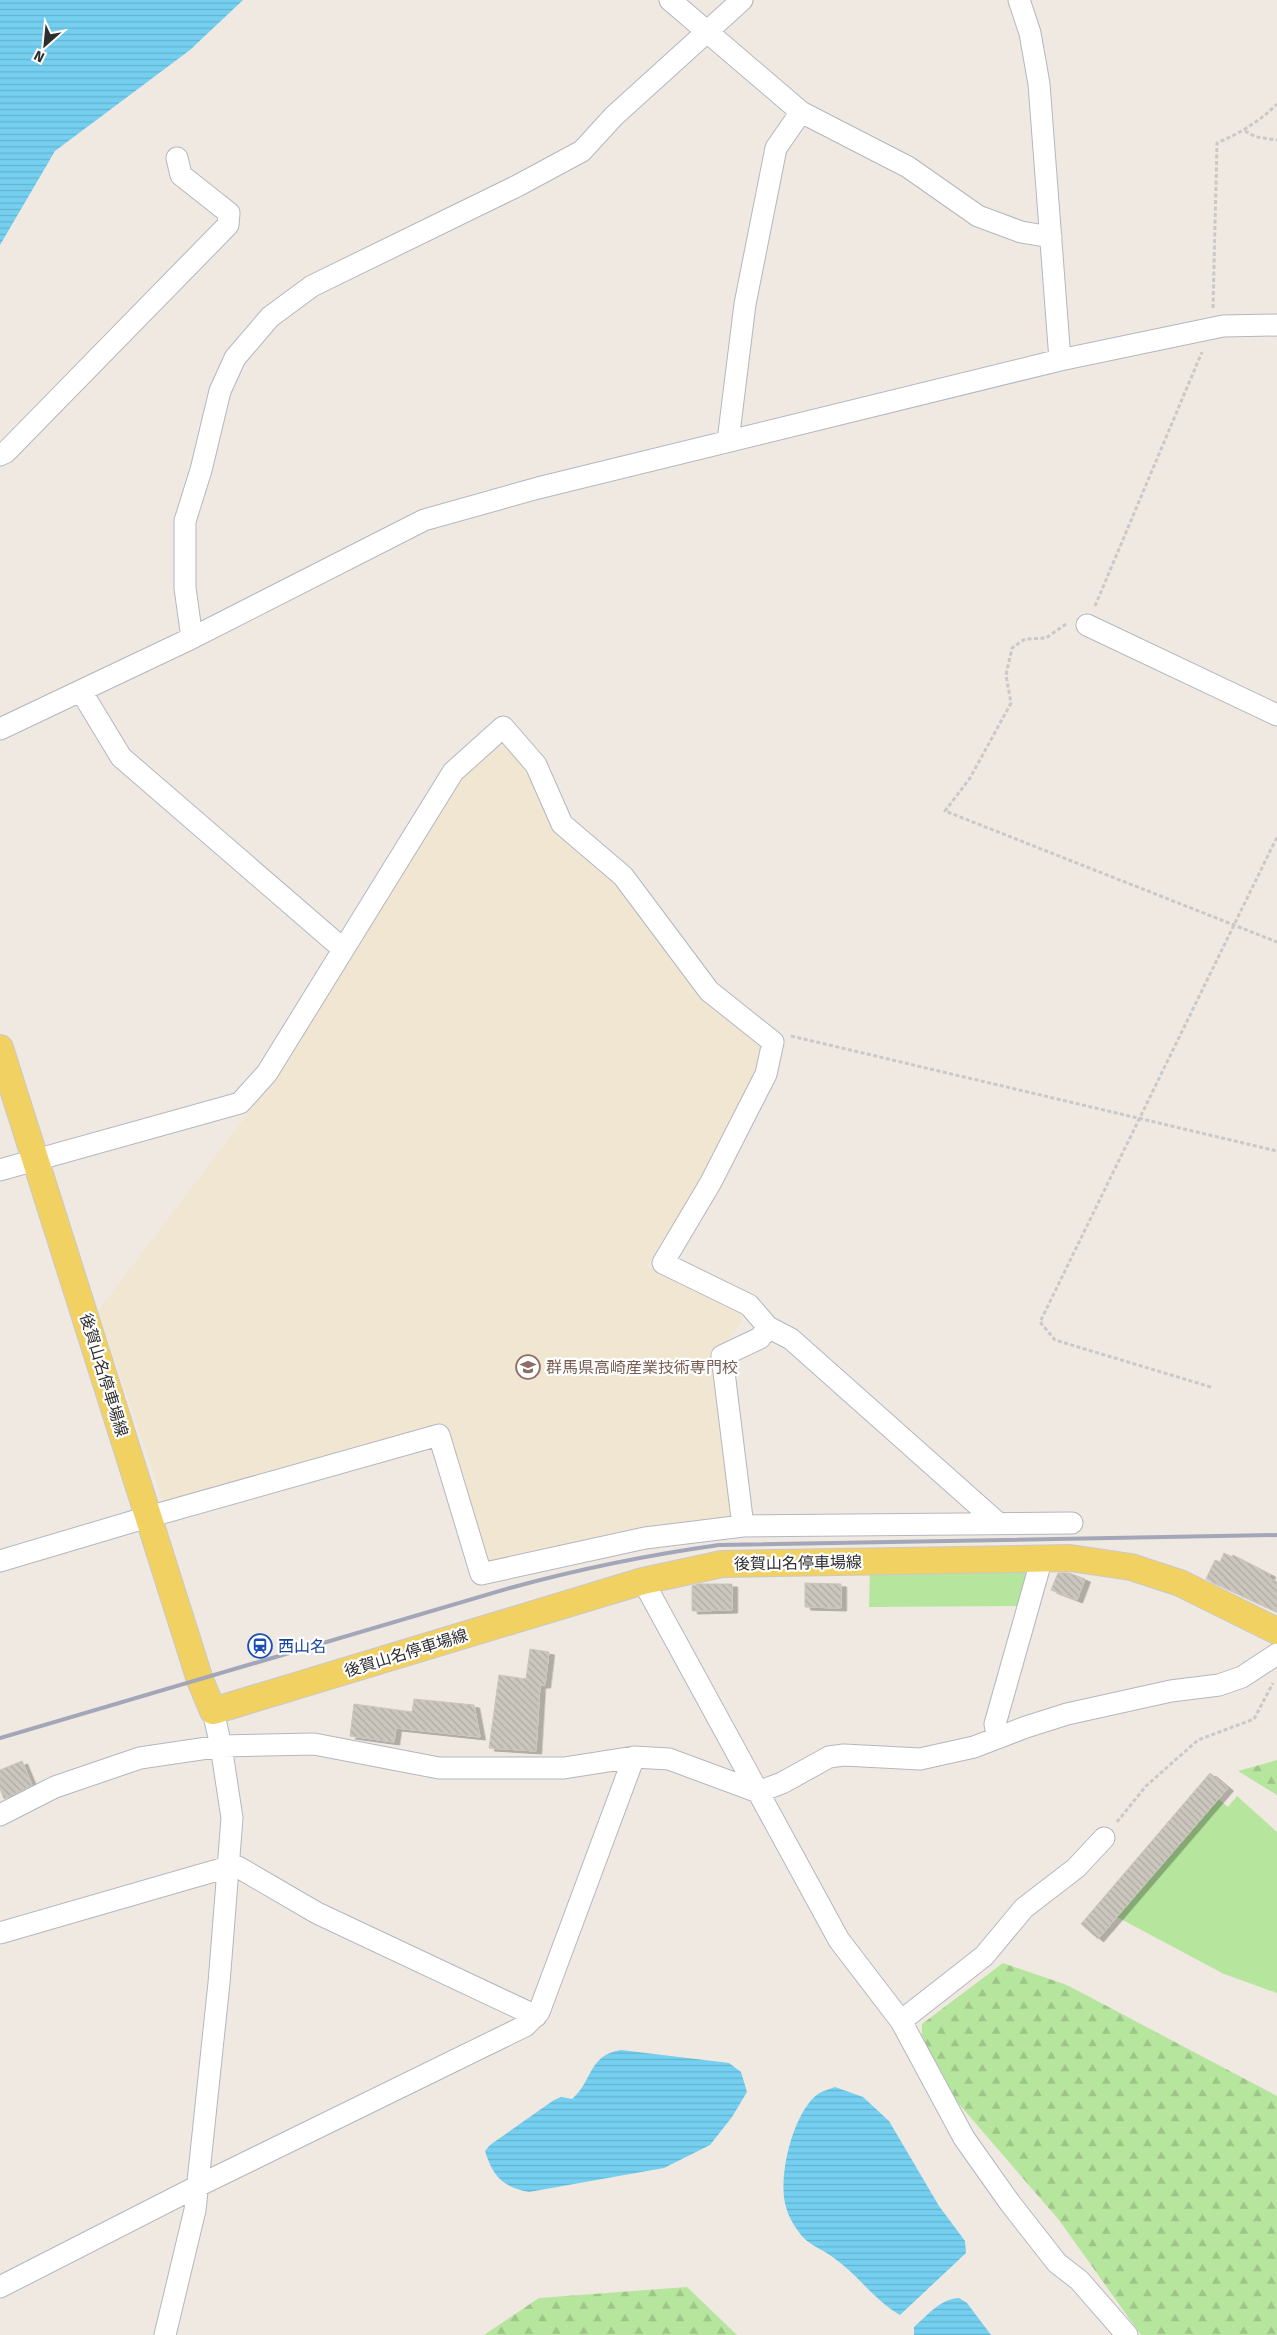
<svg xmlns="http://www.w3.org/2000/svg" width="1277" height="2335" font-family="'Fira Sans','Noto Sans JP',sans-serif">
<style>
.education{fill:#f0e6d1}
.grass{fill:#b6e59e}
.forest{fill:url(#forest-firs)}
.water{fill:url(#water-rules)}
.building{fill:url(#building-back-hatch);stroke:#cbc5ba;filter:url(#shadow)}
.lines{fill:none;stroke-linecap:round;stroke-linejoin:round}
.minor-casing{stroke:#b4b7c1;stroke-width:23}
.major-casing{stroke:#c9c9c9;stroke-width:28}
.path{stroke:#c9c9c9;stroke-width:3;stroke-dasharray:4 2.5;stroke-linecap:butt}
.minor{stroke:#fff;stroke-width:21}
.major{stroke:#f2d163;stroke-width:26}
.rail{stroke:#a3a6b8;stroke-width:4}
.labels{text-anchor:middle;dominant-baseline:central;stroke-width:4.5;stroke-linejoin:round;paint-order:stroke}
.education-label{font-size:16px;fill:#785e54;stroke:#fff;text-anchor:start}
.street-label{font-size:16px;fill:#2e2e2e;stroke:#fff}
.transit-label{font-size:16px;fill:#164399;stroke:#fff;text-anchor:start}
</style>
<defs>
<pattern id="forest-firs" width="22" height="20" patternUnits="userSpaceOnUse" patternTransform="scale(1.25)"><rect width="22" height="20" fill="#b6e59e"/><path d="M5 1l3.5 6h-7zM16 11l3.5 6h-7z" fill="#9dc588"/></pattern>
<pattern id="water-rules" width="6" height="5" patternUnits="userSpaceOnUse" patternTransform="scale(1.25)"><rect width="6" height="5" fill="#75cff0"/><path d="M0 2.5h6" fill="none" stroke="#66b2ce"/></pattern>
<pattern id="building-back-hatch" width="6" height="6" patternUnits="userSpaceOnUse" patternTransform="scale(1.25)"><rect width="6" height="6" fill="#cbc7bf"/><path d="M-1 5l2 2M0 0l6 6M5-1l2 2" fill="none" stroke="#afaba4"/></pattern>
<filter id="shadow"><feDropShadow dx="5.5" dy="3" stdDeviation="0" flood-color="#0004"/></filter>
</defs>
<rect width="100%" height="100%" fill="#efe9e1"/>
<!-- education -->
<path class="education" d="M499 745 510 747 597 863 655 932 759 1043 763 1055 701 1183 674 1222 647 1266 740 1314 742 1321 718 1351 732 1513 728 1519 619 1532 531 1552 490 1566 484 1562 444 1428 164 1504 98 1311 256 1103 457 781Z"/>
<!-- grass -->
<path class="grass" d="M1031 1567 1024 1606 869 1607 870 1569Z
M1237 1796 1277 1832V1993L1224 1974 1117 1917 1218 1799 1228 1807Z"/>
<!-- forest -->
<path class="forest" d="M1277 1760V1795L1238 1771Z
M1003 1963 1067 1985 1277 2096V2335H1141L1059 2220 921 2060 922 2024Z
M687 2287 737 2335H484L539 2298Z"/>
<!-- water -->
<path class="water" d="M0 0H243L190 50 55 151 0 245Z
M621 2050 729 2063 741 2072 747 2092 732 2117 710 2145 664 2168 529 2192C503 2187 493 2177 485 2151L490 2145 554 2100 561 2097 572 2099C593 2081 588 2055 621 2050Z
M835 2087 863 2097 889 2121 939 2206 965 2241 966 2253 900 2315C874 2300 858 2275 834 2258 821 2248 807 2245 798 2231 793 2224 788 2215 786 2207 777 2178 793 2112 818 2094 822 2091 830 2089 835 2087Z
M959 2298 967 2303 991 2335H914V2327C928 2315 940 2299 959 2298Z"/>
<!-- building -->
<path class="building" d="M1224 1553 1232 1557 1233 1555 1270 1574 1269 1578 1277 1582V1612L1206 1579 1215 1560 1220 1562Z
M1058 1573H1069L1085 1579 1077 1600 1051 1590Z
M805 1583 841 1584V1608L805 1607Z
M699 1584H732V1610L692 1611V1586Z
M530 1649 549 1652 545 1685H540L536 1751 489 1748 499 1675 526 1679Z
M414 1699 474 1705 480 1737 396 1728 394 1742 350 1736 354 1704 412 1712Z
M22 1761 32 1785 4 1799 0 1789V1770Z
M1210 1773 1228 1788 1098 1939 1081 1924Z"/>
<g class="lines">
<!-- minor casing -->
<g class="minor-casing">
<path id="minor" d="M670 0 801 112 908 167 978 216 1021 232 1051 237
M1019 0 1030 33 1039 84 1060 360
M728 441 745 304 776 148 801 112
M0 455 6 452 228 225 229 213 181 175 177 158
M1087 625 1277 715
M192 638 185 588V521L201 470 220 391 235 358 270 317 312 286 517 186 582 151 614 116 742 0
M81 691 121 757 343 949
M0 729 192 638 424 520 538 488 1060 360 1223 326 1277 325
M0 1170 240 1103 267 1073 453 772 503 727 536 765 562 824 623 876 709 991 773 1042 766 1074 711 1182 663 1263 749 1305 768 1327 760 1338 722 1356 743 1526
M768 1327 791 1339 998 1523
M0 1561 148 1517 439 1435 481 1574 645 1538 743 1526 1072 1523
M643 1581 839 1940 901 2021 964 2138 1010 2203 1057 2263 1079 2280 1127 2335
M998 1738 995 1724 1042 1558
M0 1815 55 1787 140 1758 221 1746 314 1744 439 1768H564L634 1757
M0 1933 228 1867H238L317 1913 536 2016
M901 2021 984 1956 1024 1908 1076 1868 1104 1838
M0 2287 198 2186 525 2026 539 2012 634 1757 669 1759 758 1792 782 1783 829 1757 844 1755 920 1759 974 1747 1026 1727 1067 1714 1171 1691 1219 1685 1242 1677 1277 1654
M165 2335 195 2210 219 1983 232 1818 221 1746 213 1711"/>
</g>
<!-- major casing -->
<g class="major-casing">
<path id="major" d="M0 1048 200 1680 213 1711 643 1581 722 1564 1070 1558 1131 1567 1180 1583 1277 1631"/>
</g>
<!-- path -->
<path class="path" d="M1245 131 1256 137 1277 140
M1213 308 1217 143C1240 133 1259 122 1277 104
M1095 606 1202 352
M1066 624 1046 638 1025 639 1012 648 1006 675 1011 703 970 778 945 811 1277 942
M791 1036 1277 1151
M1211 1387 1055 1340 1040 1322 1277 837
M1117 1822 1146 1786 1198 1740 1254 1719 1273 1683"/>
<!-- minor -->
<use href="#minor" class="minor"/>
<!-- major -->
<use href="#major" class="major"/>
<!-- rail -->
<path class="rail" d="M0 1738 510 1588C579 1569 648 1555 719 1545L1277 1535"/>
</g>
<!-- icons -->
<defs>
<g id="school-ring" transform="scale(1.25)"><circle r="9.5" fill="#fff" stroke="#8d6e63" stroke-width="1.5"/><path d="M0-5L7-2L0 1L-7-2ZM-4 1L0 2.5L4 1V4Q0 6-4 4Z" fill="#8d6e63"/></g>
<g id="station-ring" transform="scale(1.25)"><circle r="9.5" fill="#fff" stroke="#1a4fb4" stroke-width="1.5"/><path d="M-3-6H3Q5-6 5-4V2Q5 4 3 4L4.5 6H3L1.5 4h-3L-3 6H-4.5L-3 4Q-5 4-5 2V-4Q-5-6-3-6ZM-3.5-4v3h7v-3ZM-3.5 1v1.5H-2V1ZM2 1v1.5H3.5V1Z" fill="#1a4fb4"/></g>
</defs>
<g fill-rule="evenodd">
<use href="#school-ring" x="528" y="1367"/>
<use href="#station-ring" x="260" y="1646"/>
</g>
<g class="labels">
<!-- education labels -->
<g class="education-label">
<text x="546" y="1367">群馬県高崎産業技術専門校</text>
</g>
<!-- street labels -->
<g class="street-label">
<text transform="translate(104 1375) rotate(73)">後賀山名停車場線</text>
<text transform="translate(798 1563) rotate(-1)">後賀山名停車場線</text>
<text transform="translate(406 1653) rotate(-17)">後賀山名停車場線</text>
</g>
<!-- transit labels -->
<g class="transit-label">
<text x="278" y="1646">西山名</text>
</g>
</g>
<!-- north arrow -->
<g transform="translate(45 45) rotate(207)" stroke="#ffffff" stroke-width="4" paint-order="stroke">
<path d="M0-4L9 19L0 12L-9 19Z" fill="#2e2e2e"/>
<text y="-8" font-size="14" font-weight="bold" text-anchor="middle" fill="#2e2e2e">N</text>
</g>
</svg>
